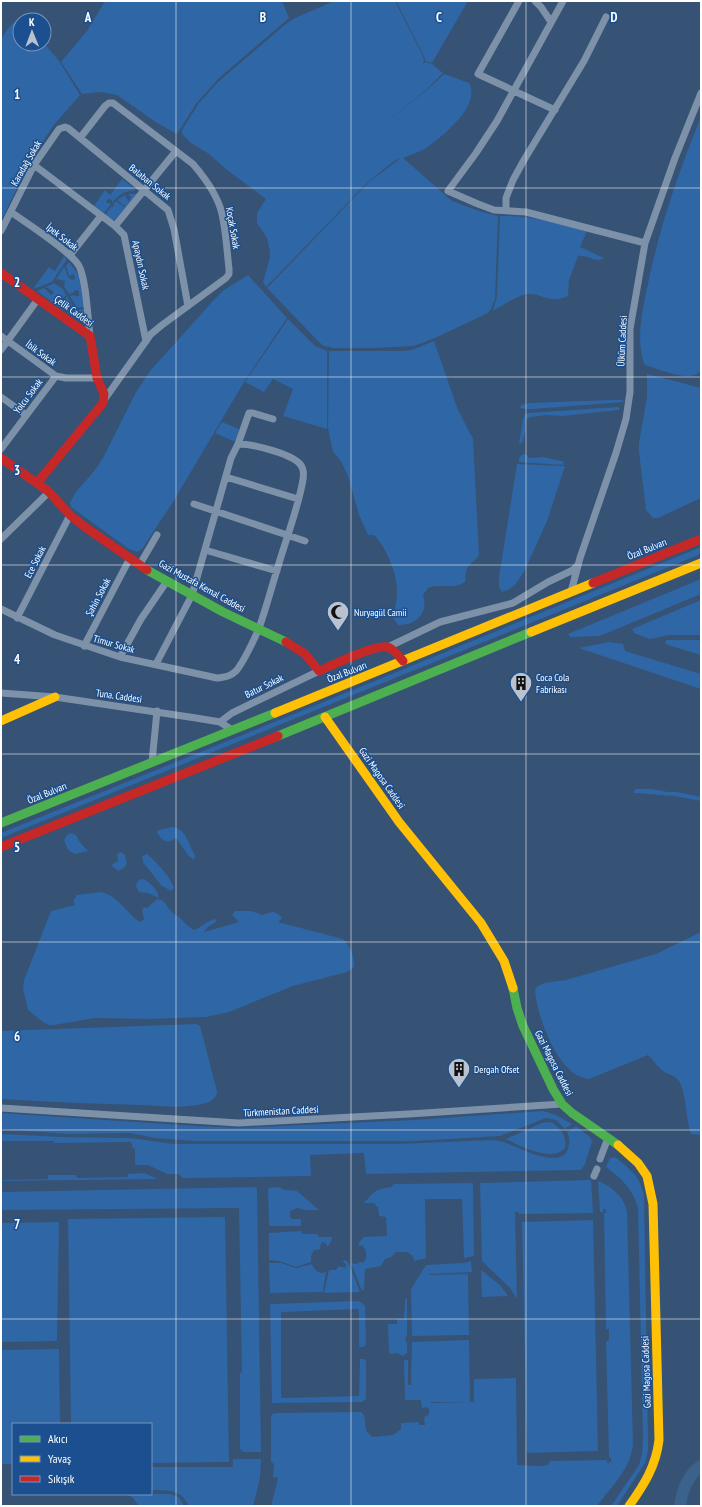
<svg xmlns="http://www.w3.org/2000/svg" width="702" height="1507" font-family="'PT Sans Narrow',sans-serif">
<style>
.green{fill:#2f66a5}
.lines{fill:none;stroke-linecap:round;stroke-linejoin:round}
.river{stroke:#3b618d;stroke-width:12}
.street{stroke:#7d92a8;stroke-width:7}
.fast{stroke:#4caf50;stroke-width:9}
.slow{stroke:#ffc107;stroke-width:9}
.jam{stroke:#c62828;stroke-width:9}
.grid{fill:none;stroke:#fff;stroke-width:1;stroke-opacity:0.55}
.labels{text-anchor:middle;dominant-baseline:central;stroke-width:3;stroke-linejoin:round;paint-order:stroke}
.street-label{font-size:10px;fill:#fff;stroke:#1b4f8f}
.poi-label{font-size:10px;fill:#fff;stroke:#1b4f8f;text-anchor:start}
.grid-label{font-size:13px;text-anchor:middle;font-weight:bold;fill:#fff;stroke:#1b4f8f;stroke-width:3;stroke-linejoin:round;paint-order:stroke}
</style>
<rect width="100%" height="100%" fill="#365274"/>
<!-- green -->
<path class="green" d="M105 1H282L289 18 219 78 196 104 177 134 157 123 117 95 101 92 82 94 61 62 87 31Z
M334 1H395L423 56 424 61 423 65 377 98 423 65 425 62 432 64 443 73 427 89 382 125 428 89 444 74 469 83C482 106 440 139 423 150 416 153 410 155 403 158L452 201 479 211 498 216 495 299 491 309 488 313 435 338 414 346 374 348H334L324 346 319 342 267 288 369 182 401 158 394 161 367 183 266 287 263 282 270 257V251L267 238 257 223V213L266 199 227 170 209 154 191 143 182 134V130L199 103 218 82 287 23 295 18Z
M396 1H468L432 63 425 61 424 56Z
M19 18 24 20H20V44L44 43 59 61 80 95 53 126 28 165 1 221V39L10 26Z
M701 117V371C690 383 662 370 648 366L644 364C636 340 642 312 647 288 659 229 678 173 701 117Z
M122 179 136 190C125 191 119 194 112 203V200L108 199 106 202 111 204 104 213 94 206 105 190 110 195Z
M128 194H137L115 220H113L105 215 111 207H114L113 204 116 201 126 208V207L117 200 125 195 127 199 129 201 131 197Z
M500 216C530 215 558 224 587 231L580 247 604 258C596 264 587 254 578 256L569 280 568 296C549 305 544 293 527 294 521 294 499 307 493 311L497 296Z
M64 256 67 259 52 282 33 289 49 267 55 271Z
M69 262 79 275 84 307 77 308 70 296 74 295 76 296H79V291L75 290 73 293 69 294 64 287 65 281 56 279 64 267 65 268 68 277 72 280 75 279 74 274 69 276 66 266Z
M248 275 287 318 244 382 173 502 142 549 137 552 129 549 71 507 70 503 75 493 95 470 103 458 136 392 150 371 213 301 224 290Z
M54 283 63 289 66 295 59 302 64 305 67 302 65 300 67 296 74 308H66L63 310 37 291 44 288 51 295 54 292 46 287Z
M85 309 86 322 84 324 65 311 67 310H75L80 320 83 322 85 320 78 310Z
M288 319 315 346 327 351V429L283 416 293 389 273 379 264 392 245 382Z
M434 341 458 410 473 439 479 554C477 561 468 563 466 571 465 574 466 578 465 582 453 590 441 583 428 588L423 595C429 613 416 626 398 625L393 618C394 610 397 601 397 593 398 575 386 547 374 535H368L359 515 349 479 341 461 333 452 330 438 328 428 329 351H405L414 349Z
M647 374 701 388V498L658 518H653L646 510 639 452V443L647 397Z
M612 400H622L624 402 533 409H526L520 408 521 405 529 403Z
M618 407 620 409 618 410 563 416 547 415 530 417 526 420V430L522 443 519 444 523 420 525 414 528 413Z
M222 422 239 429 236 440 233 441 215 433Z
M522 454 527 455 529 458 543 457 561 461H563L564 465 519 462V459Z
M517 464 565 466 547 521 524 572 515 585 508 590 502 592 499 587V577Z
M701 547V554L1 838V833L304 710Z
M701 579V594L600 636 570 637 568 634Z
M701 600V635H668L650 639 634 633 632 629Z
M666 640H701V655L668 645 665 643Z
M609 642 623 644 625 651 701 674V689L579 648Z
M637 789H652L668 792H677L701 797V801L674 796 634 793V790Z
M172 827C187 828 188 845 195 855L194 860 188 855 176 838C174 838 173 840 171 841 164 843 159 837 157 832L158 830Z
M71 833 76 835 79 841 88 851 75 854 68 850 64 840 67 835Z
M121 852 125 855 127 863 124 868 118 871 111 865 118 861 117 854Z
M147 854C155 860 172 879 174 888L171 891 162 886 145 865 143 862 142 856Z
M141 879C148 879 159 891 159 898L148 893 139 892 136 886 137 882Z
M101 892C119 896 126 913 140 922L144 919 142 910 144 907 147 908 157 899C166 900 166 906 171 911 173 914 177 915 179 917 184 922 187 926 194 930 202 927 207 920 216 919V922L208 927 204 932 239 922 232 915 235 911H251L262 915C272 912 274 909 282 918L278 922 343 939C350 946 355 957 354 967L347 972 293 986 229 1012 206 1017 149 1019 95 1018 54 1025H49L43 1022 28 1010 23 989 24 980 51 911 75 905 73 901 77 895Z
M701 932V1135L691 1134C686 1120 686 1092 679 1081 675 1076 671 1075 666 1073 659 1069 653 1060 648 1055L589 1079C584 1078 579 1077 575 1074 554 1061 536 1013 535 989L538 986 544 983 566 980 656 954Z
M196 1024 200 1026 217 1091C217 1097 212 1101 206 1103 186 1109 162 1106 142 1105 95 1104 48 1102 1 1099V1031Z
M543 1111 556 1115 572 1124 565 1129 556 1120 546 1118 500 1136 415 1141H195L155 1138 130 1133 68 1134 1 1129V1113L195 1126 238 1128 414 1120Z
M551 1122C560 1127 568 1138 565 1148 552 1163 520 1146 506 1139L542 1123Z
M576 1126 591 1138 592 1141 585 1164 581 1170 366 1174 364 1153 310 1155 311 1176 190 1178H183L178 1174H167L148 1165H135V1148L133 1149 131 1142 54 1143V1141H1V1134L62 1137 130 1138 174 1144H399L493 1140C498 1141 502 1141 506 1143 518 1147 558 1169 567 1151 570 1144 570 1139 567 1132Z
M615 1157C631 1170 639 1175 644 1195L648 1440V1451L645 1463 617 1506H611L639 1465 642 1454 643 1436 638 1208C633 1189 621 1178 606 1167L610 1158Z
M144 1173 158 1179 1 1181V1180L48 1179V1175H76L77 1178 128 1177V1174Z
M591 1180 593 1213 519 1214V1212H515L517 1299 510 1288 482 1261 480 1183Z
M598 1181C613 1187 623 1196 627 1211L633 1444C631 1469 611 1487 597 1506H271L278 1478 273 1477 274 1464 271 1462V1416L272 1414 278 1413 361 1412C367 1416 364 1426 367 1432L372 1437 393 1435 401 1429V1423L419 1422V1425H425L424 1417C429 1416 430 1413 429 1409L426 1407 422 1409 421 1400H405L404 1360H408V1385H411L412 1342 469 1340 470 1402H431V1403L474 1402V1379L516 1378 517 1465 540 1466 548 1465 550 1461 607 1460V1463L611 1462V1458H609L606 1341H609V1329H606L604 1213H606V1209H603V1212H600Z
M473 1183 474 1256 464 1258 462 1199H425L426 1258 414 1261 413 1256 407 1252H396L391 1257 385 1259 381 1266 365 1269 364 1289 362 1291 351 1263 356 1264 361 1262 363 1263C368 1256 367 1251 362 1245L360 1246 358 1245 363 1237 387 1236 386 1217 379 1216 378 1207 376 1206 375 1203H364C375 1191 375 1189 391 1187L394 1184Z
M255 1187 257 1189 261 1452H244L240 1449V1373L242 1372 239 1208 1 1210V1192Z
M278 1187 285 1190 297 1191 319 1210H305L297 1208 290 1211V1217L292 1219H301V1226H269L268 1190 269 1188Z
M225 1217 229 1462 151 1463V1424H71L68 1219Z
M593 1220 598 1451 527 1453 522 1222Z
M59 1222 57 1341 1 1342V1223Z
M301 1231 302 1234H318V1237H332L331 1242 327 1247 326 1243 322 1242 320 1246 321 1249 314 1250 311 1256V1262L296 1267 279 1261 269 1260V1233Z
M345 1260 348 1262 360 1292 324 1293 329 1270H336L339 1266 345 1268 346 1264 342 1261Z
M471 1261 472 1272 429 1274V1275L468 1274 469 1335 412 1336 411 1289 426 1265 464 1263Z
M269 1263H281L296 1268 312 1264C313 1269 318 1273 323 1273L326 1271 323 1292 270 1293Z
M481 1270 500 1285 508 1296 482 1297Z
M405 1299H407V1335L405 1339 407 1343V1353L403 1356 397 1353 391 1354 389 1353 388 1324H397V1319H404Z
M358 1301 362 1303 365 1306 366 1344 364 1347H359V1312L358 1309 281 1312V1397L282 1398 359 1396 360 1359H364L366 1361V1399L362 1402 272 1403 270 1304Z
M59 1349 60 1424H13V1464H1V1350Z
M233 1459H261L260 1478 253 1506H189C180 1488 168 1491 151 1490V1467H233Z
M125 1494H170L179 1497 184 1506H139L132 1497Z"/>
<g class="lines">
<!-- river -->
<path class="river" d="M680 1506C682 1491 688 1475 701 1466"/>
<!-- street -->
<path class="street" d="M519 1 478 74 555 110
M535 1 541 7 551 22
M563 1 497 121 476 153 448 191 478 204 494 210 526 212 645 243
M80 138 105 106 109 103H113L193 164C205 178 218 196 222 214 226 232 227 251 229 269V274L226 278 162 325 151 334 104 400
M34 165 115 226 124 235 146 341
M506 210V198L513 180 524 160 584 61 606 17
M11 212C26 223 72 252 79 266 86 278 88 320 90 336
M115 226 176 151
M1 231 34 165 59 129 65 127 68 128 168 210 174 229 188 306
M70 255 101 216
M1 336 56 376 66 378H97
M1 350 38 299
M1 397 26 415
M1 449 56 376
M226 477 298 499
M194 504 305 541
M1 539 49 492
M205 550 277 571
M140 564 157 535
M571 592 580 558 616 453 626 419 630 392V329L645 243 675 158 701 93
M1 609 55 635 120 657 217 678C224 677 230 677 236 671 243 663 255 638 259 628 266 609 271 589 277 570 285 542 296 514 302 485 303 480 305 473 302 467 296 454 252 444 238 444
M17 618 70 515
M84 646 130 558
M388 647 440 622 513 603 548 582 573 570 578 565
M120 657 141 619 167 581
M156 664 192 595 231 458 238 444 249 413H253L273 419
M1 693 55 697 196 718 220 722 232 730
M220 722 232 713 319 671
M152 762 157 711
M1 1108 239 1123 409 1114 562 1104
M600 1159 608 1138
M594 1176 597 1169"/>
<!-- fast -->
<path class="fast" d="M147 570 223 612 286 642
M278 736 531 632
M1 823 275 713
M513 988 517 1008 523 1026 553 1089 562 1104 572 1113 618 1145"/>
<!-- slow -->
<path class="slow" d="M531 632 701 563
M275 713 593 583
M325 717 399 822 481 923 504 961 513 988
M1 721 55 697
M618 1145 638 1163 647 1176 653 1204 659 1440C656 1466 644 1485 629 1506"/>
<!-- jam -->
<path class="jam" d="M1 273 90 336 97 378 104 394 103 403 37 483
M1 458 48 491 71 516 85 527 147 570
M593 583 701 539
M286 642 305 654 319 671C333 665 373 645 387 647 393 648 399 656 403 661
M1 847 278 736"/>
</g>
<!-- grid -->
<path class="grid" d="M176 1V1506M351 1V1506M526 1V1506M1 188H701M1 377H701M1 565H701M1 754H701M1 942H701M1 1130H701M1 1319H701"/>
<!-- icons -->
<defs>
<g id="mosque-pin" transform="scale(1.15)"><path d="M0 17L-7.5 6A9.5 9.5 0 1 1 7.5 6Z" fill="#b9c2ce" stroke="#1b4f8f"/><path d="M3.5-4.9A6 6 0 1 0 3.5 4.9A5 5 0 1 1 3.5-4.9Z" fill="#111"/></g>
<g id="building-pin" transform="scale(1.15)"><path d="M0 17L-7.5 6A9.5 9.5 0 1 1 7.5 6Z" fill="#b9c2ce" stroke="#1b4f8f"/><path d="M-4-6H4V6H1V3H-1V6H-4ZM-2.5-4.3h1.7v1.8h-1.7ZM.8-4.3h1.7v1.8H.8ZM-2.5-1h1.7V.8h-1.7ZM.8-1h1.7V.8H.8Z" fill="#111"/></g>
</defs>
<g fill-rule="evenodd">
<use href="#mosque-pin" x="338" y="612"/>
<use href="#building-pin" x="521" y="683"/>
<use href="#building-pin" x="459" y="1069"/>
</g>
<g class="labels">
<!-- street labels -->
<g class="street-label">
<text transform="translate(26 163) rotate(-60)">Karadağ Sokak</text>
<text transform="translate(150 182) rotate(39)">Balaban Sokak</text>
<text transform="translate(233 228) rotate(80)">Koçak Sokak</text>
<text transform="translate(62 237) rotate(38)">İpek Sokak</text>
<text transform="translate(141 265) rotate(78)">Apaydın Sokak</text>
<text transform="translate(74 311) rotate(36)">Çelik Caddesi</text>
<text transform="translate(622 341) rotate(-87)">Ülküm Caddesi</text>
<text transform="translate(41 353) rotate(36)">İbik Sokak</text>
<text transform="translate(28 396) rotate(-53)">Yolcu Sokak</text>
<text transform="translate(647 549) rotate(-22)">Özal Bulvarı</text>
<text transform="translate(35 562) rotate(-63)">Ece Sokak</text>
<text transform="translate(202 586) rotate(29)">Gazi Mustafa Kemal Caddesi</text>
<text transform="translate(98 597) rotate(-62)">Şahin Sokak</text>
<text transform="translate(114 644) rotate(16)">Timur Sokak</text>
<text transform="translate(347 672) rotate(-21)">Özal Bulvarı</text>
<text transform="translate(264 686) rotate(-26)">Batur Sokak</text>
<text transform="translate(119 696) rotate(8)">Tuna. Caddesi</text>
<text transform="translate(382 778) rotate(55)">Gazi Magosa Caddesi</text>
<text transform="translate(47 793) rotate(-22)">Özal Bulvarı</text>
<text transform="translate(554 1063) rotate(63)">Gazi Magosa Caddesi</text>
<text transform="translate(281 1111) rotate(-3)">Türkmenistan Caddesi</text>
<text transform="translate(646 1372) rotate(-92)">Gazi Magosa Caddesi</text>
</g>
<!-- poi labels -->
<g class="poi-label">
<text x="354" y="612">Nuryagül Camii</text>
<text x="536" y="677">Coca Cola<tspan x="536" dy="12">Fabrikası</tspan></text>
<text x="474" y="1069">Dergah Ofset</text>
</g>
</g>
<g class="grid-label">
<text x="88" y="22">A</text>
<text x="263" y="22">B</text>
<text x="439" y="22">C</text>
<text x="614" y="22">D</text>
<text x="17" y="99">1</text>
<text x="17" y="287">2</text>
<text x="17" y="475">3</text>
<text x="17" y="664">4</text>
<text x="17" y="852">5</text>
<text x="17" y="1041">6</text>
<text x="17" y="1229">7</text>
</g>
<!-- border -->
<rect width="702" height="1507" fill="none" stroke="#ffffff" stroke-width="4"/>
<!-- legend -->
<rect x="12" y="1423" width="140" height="72" fill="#1b4f8f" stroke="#7695bc"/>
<rect x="20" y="1436" width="20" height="6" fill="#4caf50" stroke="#7695bc"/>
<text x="48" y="1443" font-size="12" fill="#ffffff">Akıcı</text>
<rect x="20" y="1456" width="20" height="6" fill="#ffc107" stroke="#7695bc"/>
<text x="48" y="1463" font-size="12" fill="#ffffff">Yavaş</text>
<rect x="20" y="1476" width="20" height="6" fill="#c62828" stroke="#7695bc"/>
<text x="48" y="1483" font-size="12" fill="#ffffff">Sıkışık</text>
<!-- north arrow -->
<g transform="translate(32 32) rotate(359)"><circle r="19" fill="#1b4f8f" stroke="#7695bc"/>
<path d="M0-3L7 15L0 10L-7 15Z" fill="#b9c2ce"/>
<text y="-6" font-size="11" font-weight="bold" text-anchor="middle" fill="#ffffff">K</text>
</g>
</svg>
